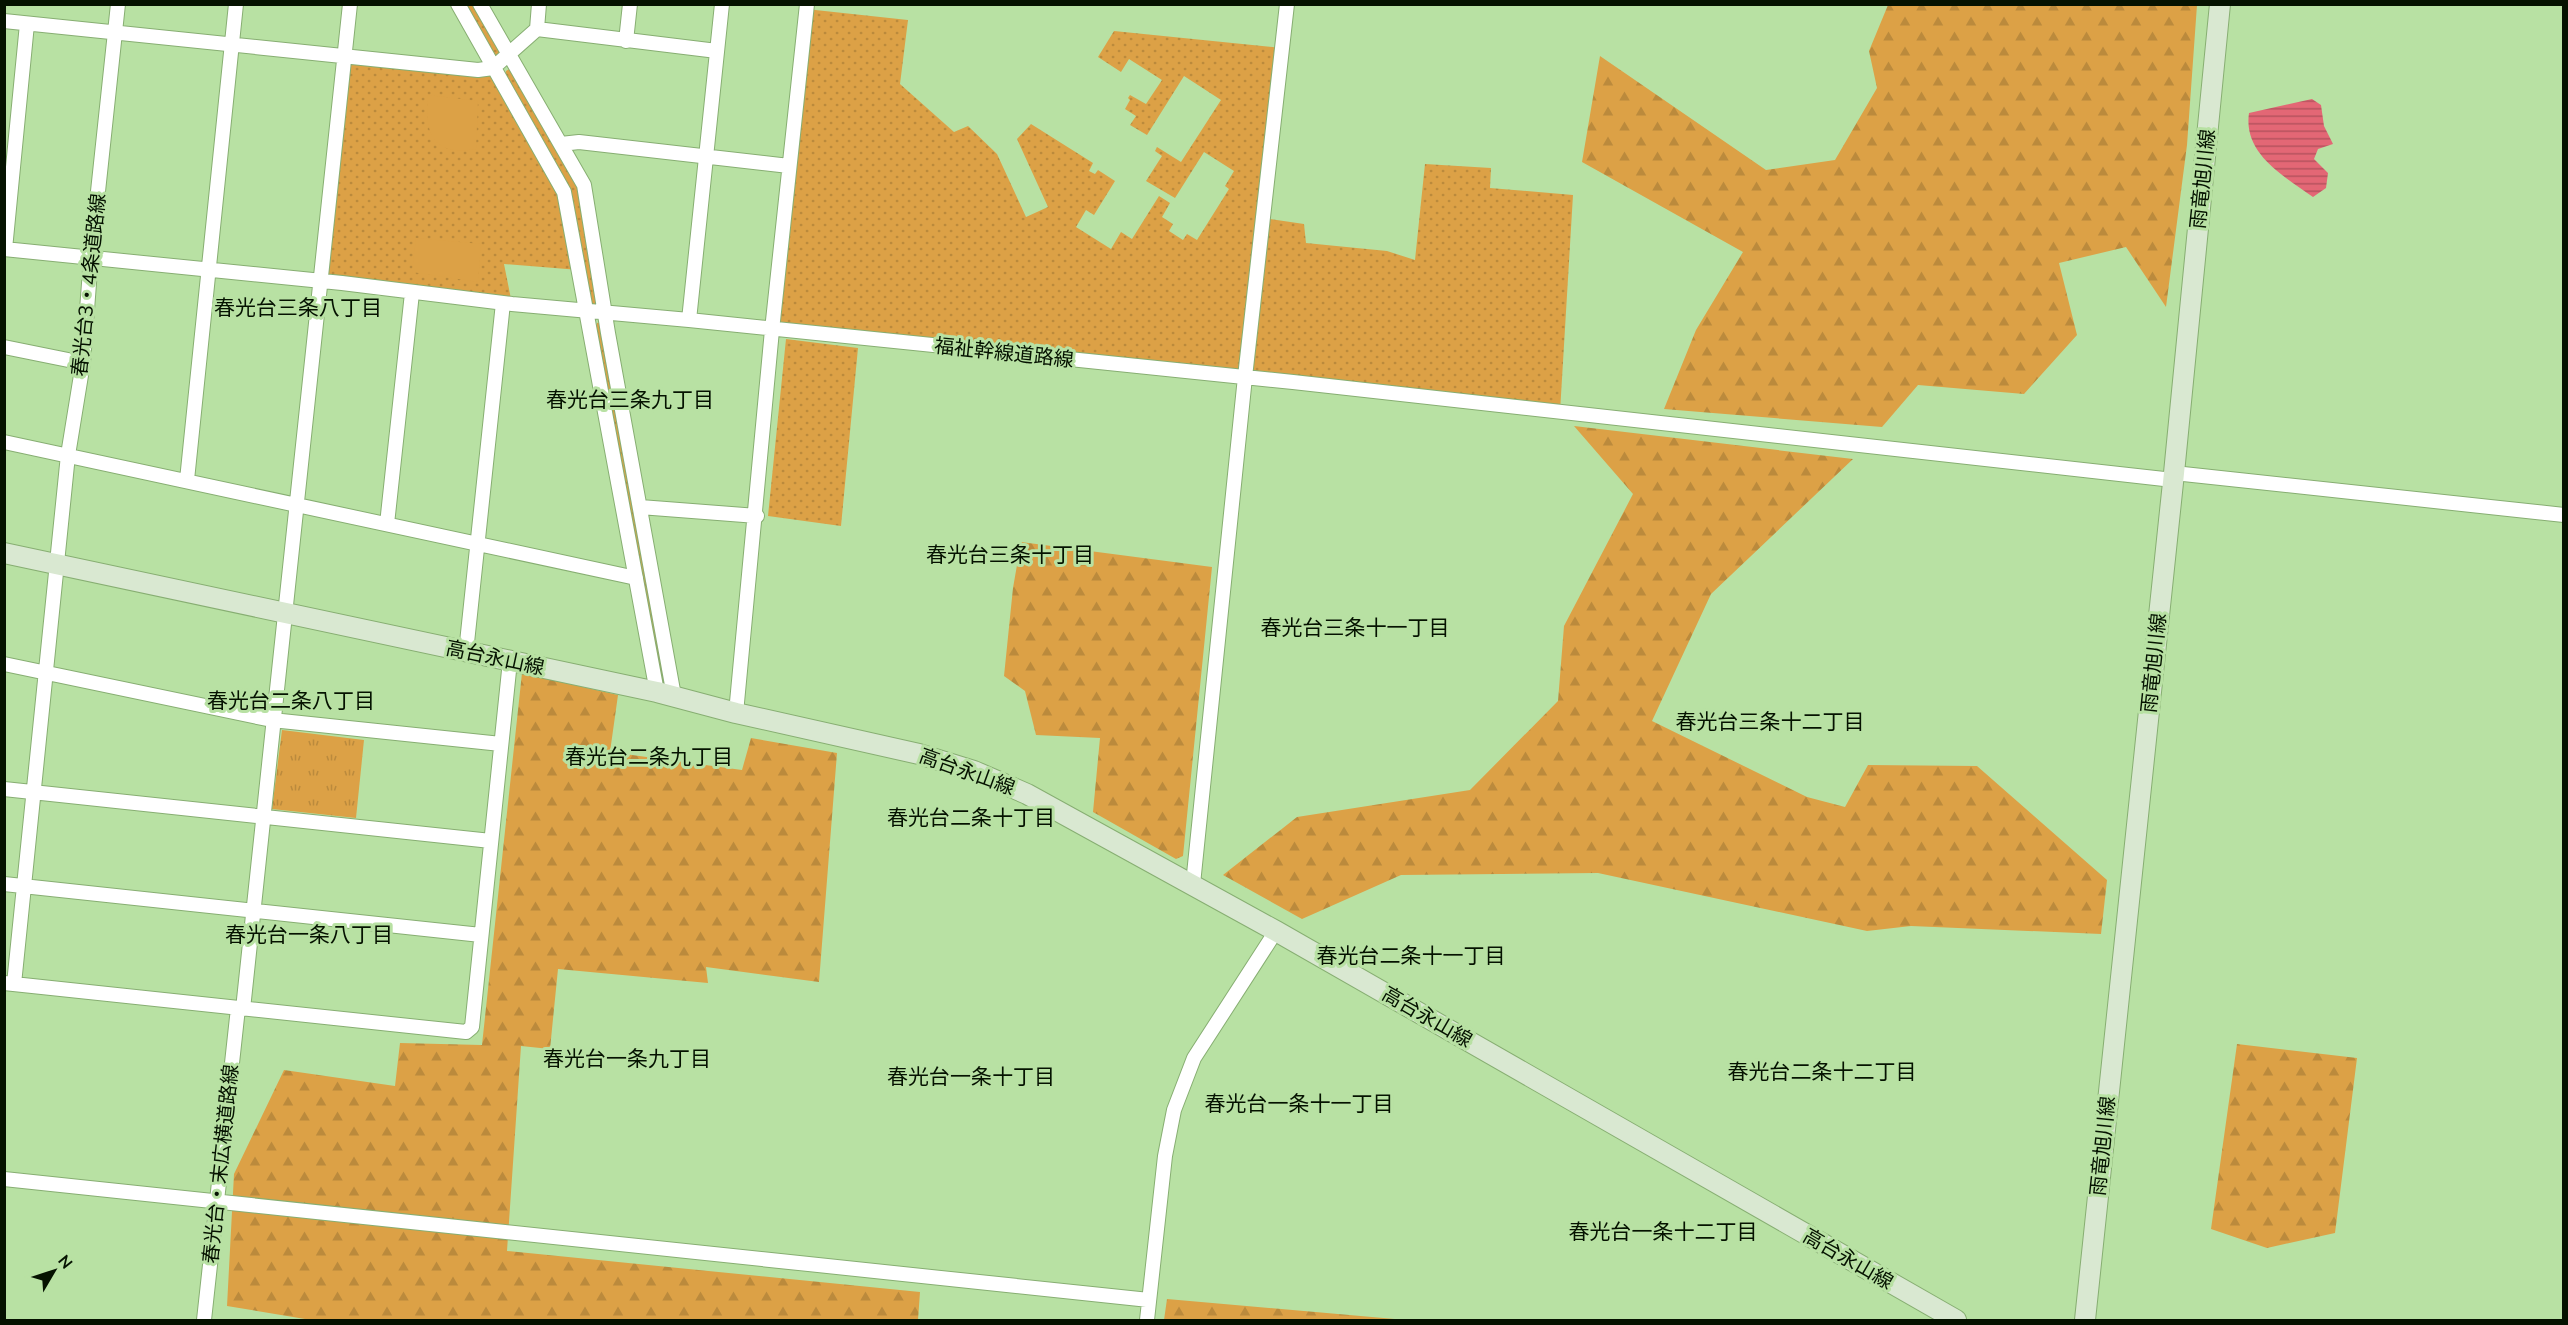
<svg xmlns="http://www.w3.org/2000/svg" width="2568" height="1325" font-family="'Nunito Sans','Noto Sans JP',sans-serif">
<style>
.grass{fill:url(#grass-dots)}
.forest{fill:url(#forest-firs)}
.park{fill:url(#park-tufts)}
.pitch{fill:#dca146}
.water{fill:url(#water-rules)}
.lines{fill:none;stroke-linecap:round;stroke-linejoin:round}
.street-casing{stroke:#87ae72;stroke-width:16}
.secondary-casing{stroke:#87ae72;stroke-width:22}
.street{stroke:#fff;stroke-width:14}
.secondary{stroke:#d9e8d1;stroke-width:20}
.labels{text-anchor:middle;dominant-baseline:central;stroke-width:6;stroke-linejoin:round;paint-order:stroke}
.street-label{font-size:20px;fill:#051200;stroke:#b8e1a3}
.neighbourhood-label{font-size:21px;fill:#051200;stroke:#b8e1a3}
</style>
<defs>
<pattern id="grass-dots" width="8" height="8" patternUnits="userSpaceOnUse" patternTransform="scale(1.5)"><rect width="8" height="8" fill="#dca146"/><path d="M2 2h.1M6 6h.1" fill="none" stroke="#bb8a3c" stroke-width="1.8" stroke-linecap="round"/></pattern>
<pattern id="forest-firs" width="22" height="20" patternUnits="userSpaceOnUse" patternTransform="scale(1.5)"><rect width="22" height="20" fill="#dca146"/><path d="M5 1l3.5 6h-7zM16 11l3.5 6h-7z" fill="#bb8a3c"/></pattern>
<pattern id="park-tufts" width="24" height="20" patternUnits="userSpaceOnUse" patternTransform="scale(1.5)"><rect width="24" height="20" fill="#dca146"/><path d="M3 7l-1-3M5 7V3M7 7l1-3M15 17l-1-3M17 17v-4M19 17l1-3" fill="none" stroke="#bb8a3c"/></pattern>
<pattern id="water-rules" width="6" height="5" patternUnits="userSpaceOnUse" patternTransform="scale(1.5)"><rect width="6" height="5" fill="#e36775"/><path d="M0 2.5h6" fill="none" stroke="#b6535e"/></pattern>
</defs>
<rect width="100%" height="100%" fill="#b8e1a3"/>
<!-- grass -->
<path class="grass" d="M462 5H475L501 51 500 55 494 58Z
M806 9 908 20 900 84 954 132 968 126 997 154 1026 217 1048 207 1017 139 1031 124 1093 163 1089 171 1095 174 1098 170 1115 181 1094 215 1086 210 1076 227 1111 249 1121 232 1132 239 1159 196 1170 203 1162 217 1173 224 1169 231 1183 240 1187 234 1197 240 1229 189 1225 186 1234 171 1204 152 1175 198 1146 181 1162 156 1155 151 1157 147 1181 162 1221 100 1184 76 1147 135 1130 125 1136 116 1125 109 1130 100 1128 98 1130 95 1146 104 1162 80 1129 59 1121 72 1098 57 1114 31 1282 48 1263 218 1304 224 1306 243 1387 251 1415 260 1425 164 1491 168 1490 188 1573 195 1560 412 772 330Z
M343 56 493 68 564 192 579 270 504 264 512 304 319 281Z
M511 68 581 187 601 306H594L590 302 569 190 505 76 506 71Z
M602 322 673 685 663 687 595 328 597 323Z
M786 339 858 348 841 526 768 516Z"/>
<!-- forest -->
<path class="forest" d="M1888 5H2197L2187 145 2166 307 2126 247 2059 263 2077 335 2024 394 1918 385 1882 427 1664 409 1696 330 1743 252 1582 162 1600 56 1766 170 1835 160 1877 88 1869 51Z
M1574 426 1853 459 1711 594 1652 721 1807 797 1845 807 1868 765 1977 766 2107 880 2101 934 1911 926 1867 931 1598 873 1401 875 1302 919 1223 875 1297 817 1470 790 1558 701 1564 626 1633 494Z
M1021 542 1212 567 1183 856 1176 859 1093 812 1100 738 1036 735 1025 691 1004 676 1013 588Z
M522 673 618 695 610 752 742 770 751 738 837 753 819 982 706 967 708 983 558 969 550 1049 521 1046 507 1251 920 1292 918 1320H311L227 1306 234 1174 284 1070 395 1086 400 1043 482 1045Z
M2237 1044 2357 1058 2335 1233 2267 1248 2211 1229Z
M1167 1299 1406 1320H1164Z"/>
<!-- park -->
<path class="park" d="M282 730 364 740 356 818 272 809Z"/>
<!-- pitch -->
<path class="pitch" d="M428 95 478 101 476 149C433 156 424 134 428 95Z
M416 238 481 244 478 282 412 272Z"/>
<!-- water -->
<path class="water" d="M2312 99 2321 105 2324 126 2333 144 2318 149 2314 159 2328 173 2326 188 2313 197C2284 176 2243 154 2249 113Z"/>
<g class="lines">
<!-- street casing -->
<g class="street-casing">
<path id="street" d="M458 4 564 192 657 692
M480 4 584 185 608 333 674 696
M4 21 478 70 493 68 537 29 539 4
M537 29 717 51
M626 41 630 4
M561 144 579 142 789 166
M4 249 342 283 512 304 689 320 1293 382 2173 480
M5 249 27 24
M689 320 722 4
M4 347 83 363
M4 442 636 578
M2174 473 2564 515
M187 480 236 4
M640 507 757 516
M387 524 412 293
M466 652 503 303
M4 664 272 720 501 744
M736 713 772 330 807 4
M4 789 491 841
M4 884 481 935
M1193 884 1245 377 1287 4
M4 983 466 1032 472 1027 510 661
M14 984 68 455 83 363 91 257 118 4
M243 1009 350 4
M4 1179 1149 1300
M204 1320 238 1008
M1147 1320 1165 1156 1174 1110 1194 1058 1276 931"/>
</g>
<!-- secondary casing -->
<g class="secondary-casing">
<path id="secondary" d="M4 553 657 692 736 713 919 754 974 771 1027 794 1276 931 1956 1320
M2085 1320 2174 473 2220 4"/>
</g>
<!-- street -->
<use href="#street" class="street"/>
<!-- secondary -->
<use href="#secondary" class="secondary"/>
</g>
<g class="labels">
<!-- street labels -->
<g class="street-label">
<text transform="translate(2203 179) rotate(-84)">雨竜旭川線</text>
<text transform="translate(89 285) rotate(-84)">春光台3・4条道路線</text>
<text transform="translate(1004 353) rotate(6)">福祉幹線道路線</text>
<text transform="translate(495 658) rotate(12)">高台永山線</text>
<text transform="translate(2154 663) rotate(-84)">雨竜旭川線</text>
<text transform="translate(967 772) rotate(20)">高台永山線</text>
<text transform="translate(1427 1017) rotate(30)">高台永山線</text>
<text transform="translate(2103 1146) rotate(-84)">雨竜旭川線</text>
<text transform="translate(221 1164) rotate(-84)">春光台・末広横道路線</text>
<text transform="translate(1848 1259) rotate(30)">高台永山線</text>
</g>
<!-- neighbourhood labels -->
<g class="neighbourhood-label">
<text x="298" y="308">春光台三条八丁目</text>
<text x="630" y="400">春光台三条九丁目</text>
<text x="1010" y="555">春光台三条十丁目</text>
<text x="1355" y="628">春光台三条十一丁目</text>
<text x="291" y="701">春光台二条八丁目</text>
<text x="1770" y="722">春光台三条十二丁目</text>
<text x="649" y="757">春光台二条九丁目</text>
<text x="971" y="818">春光台二条十丁目</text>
<text x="309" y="935">春光台一条八丁目</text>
<text x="1411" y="956">春光台二条十一丁目</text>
<text x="627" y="1059">春光台一条九丁目</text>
<text x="1822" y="1072">春光台二条十二丁目</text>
<text x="971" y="1077">春光台一条十丁目</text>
<text x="1299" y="1104">春光台一条十一丁目</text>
<text x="1663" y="1232">春光台一条十二丁目</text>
</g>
</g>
<!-- border -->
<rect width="2568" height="1325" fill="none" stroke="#051200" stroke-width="12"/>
<!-- north arrow -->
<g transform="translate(54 1271) rotate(51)" stroke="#b8e1a3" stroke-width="4.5" paint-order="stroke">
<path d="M0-4.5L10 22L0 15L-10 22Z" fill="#051200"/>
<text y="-9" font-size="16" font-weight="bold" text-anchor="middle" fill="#051200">N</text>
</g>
</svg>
